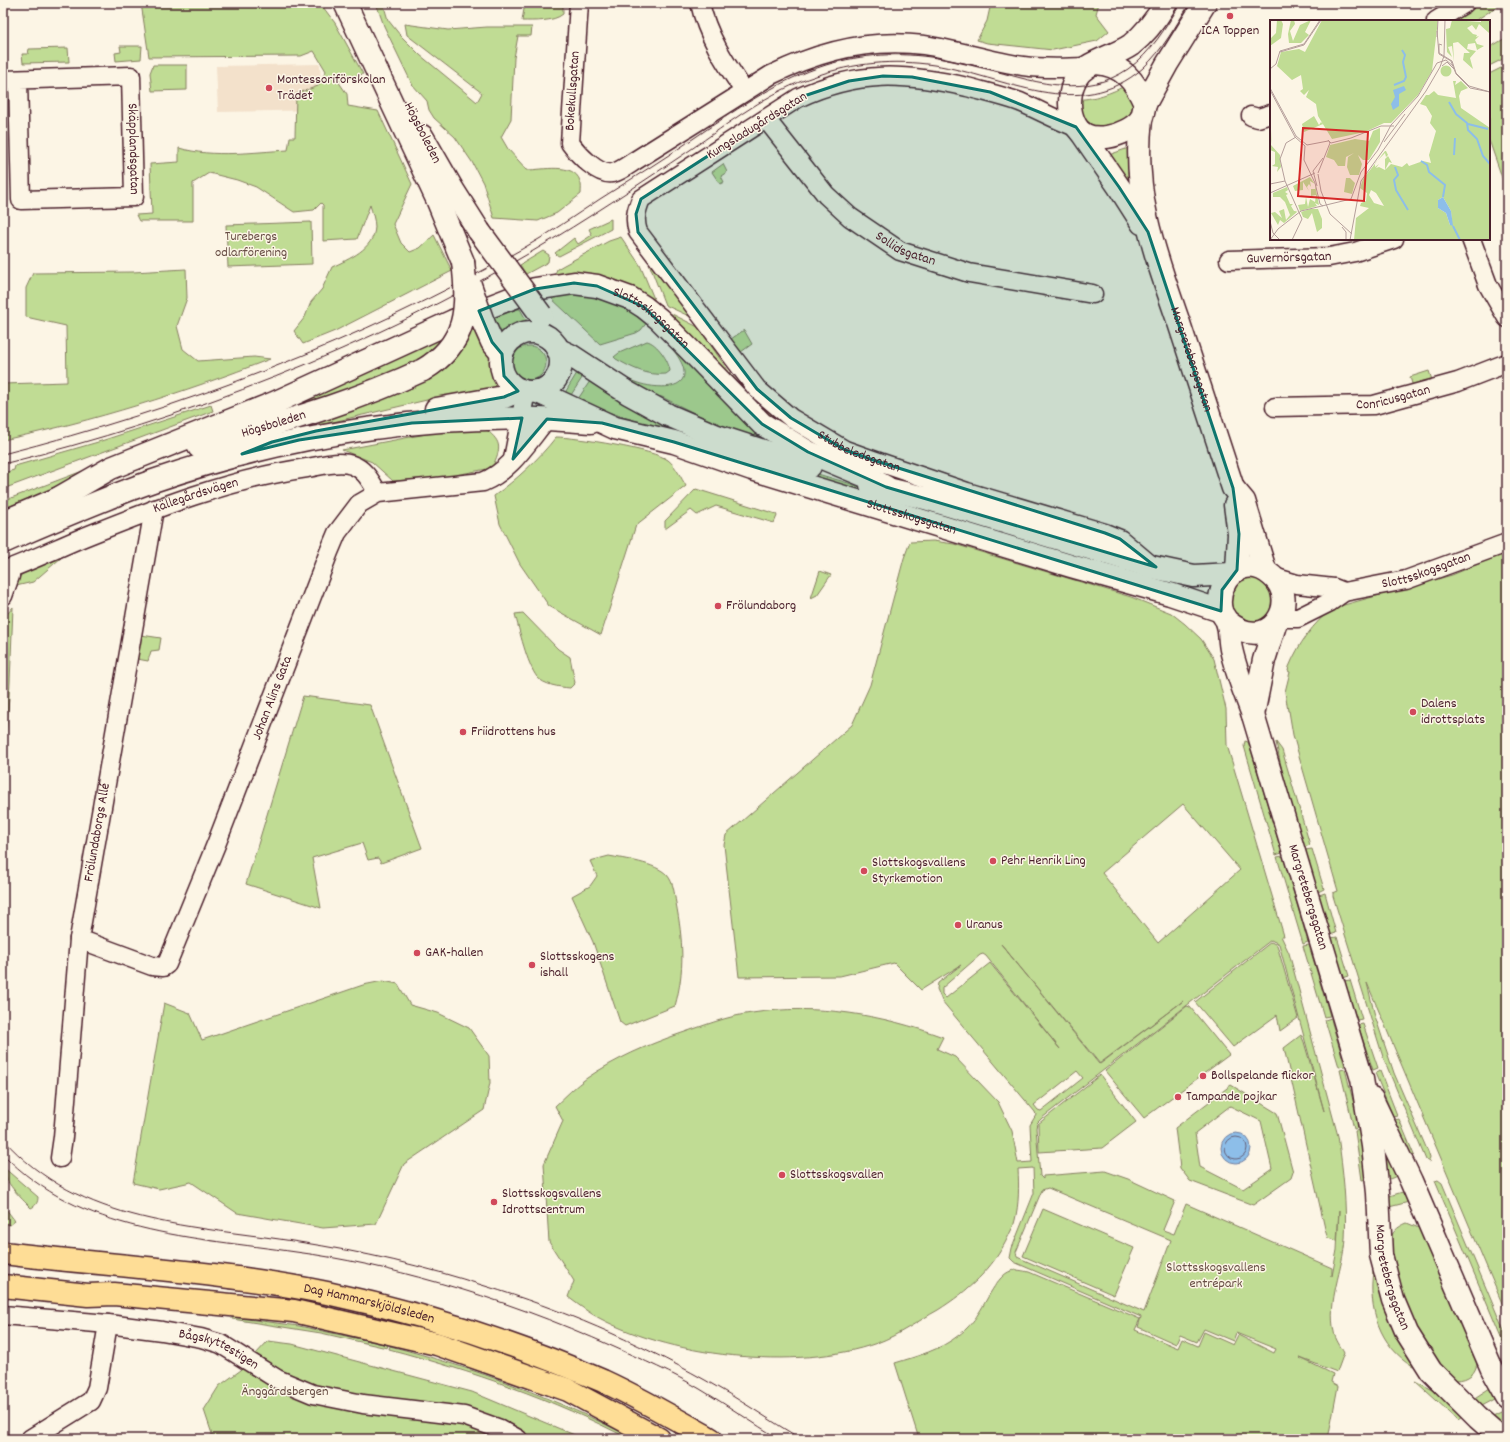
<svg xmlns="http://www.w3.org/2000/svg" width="1510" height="1442" font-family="Dekko,sans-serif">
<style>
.built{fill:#f3e1cb}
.green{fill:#c0dc94;stroke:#857e60;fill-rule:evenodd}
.water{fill:#8dbee9;stroke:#727e9d}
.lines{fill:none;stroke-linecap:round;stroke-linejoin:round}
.shore{stroke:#655f77;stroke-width:1}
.street-casing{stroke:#4a1f2b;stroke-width:21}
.secondary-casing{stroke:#4a1f2b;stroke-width:25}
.primary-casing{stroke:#4a1f2b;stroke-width:25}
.street{stroke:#fcf5e5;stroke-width:18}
.secondary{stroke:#fcf5e5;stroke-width:22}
.primary{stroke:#fedd96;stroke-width:22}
.tram{stroke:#4a1f2b;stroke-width:1}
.secondary-bridge-casing{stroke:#4a1f2b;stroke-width:25;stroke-linecap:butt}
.secondary-bridge{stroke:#fcf5e5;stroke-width:22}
.marked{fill:#0f766e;fill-opacity:0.2;stroke:#0f766e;stroke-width:3;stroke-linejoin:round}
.poi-dot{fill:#d1495b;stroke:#fcf5e5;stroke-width:1.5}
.labels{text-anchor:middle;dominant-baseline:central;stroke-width:3;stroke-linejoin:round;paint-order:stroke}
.poi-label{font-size:14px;fill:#4a1f2b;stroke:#fcf5e5;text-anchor:start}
.street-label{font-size:14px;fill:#4a1f2b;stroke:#fcf5e5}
.park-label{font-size:14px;fill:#684e45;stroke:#fcf5e5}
.inset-river{fill:none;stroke:#8dbee9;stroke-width:2}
.inset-road{fill:none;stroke:#b59f9b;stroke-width:1}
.view{fill:#d62828;fill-opacity:0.15;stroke:#d62828;stroke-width:2}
.inset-edge{fill:none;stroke:#4a1f2b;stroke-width:2}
</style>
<rect width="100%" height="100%" fill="#fcf5e5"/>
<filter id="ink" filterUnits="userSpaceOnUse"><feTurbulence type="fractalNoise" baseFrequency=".025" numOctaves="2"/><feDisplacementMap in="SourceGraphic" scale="8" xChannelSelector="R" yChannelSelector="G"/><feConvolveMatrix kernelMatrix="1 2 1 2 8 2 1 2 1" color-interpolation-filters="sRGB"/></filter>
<g filter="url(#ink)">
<!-- built -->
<path class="built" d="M320 64 322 110 218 112 216 66Z"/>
<!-- green -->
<path class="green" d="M141 3H320L335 23 363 74 338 81 347 94 348 106 378 111 412 184 393 224 401 243 410 252 420 248 434 235 452 271 335 331 303 344 294 331 305 317 311 302 322 289 332 267C349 259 374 249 375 227 375 220 372 212 370 205L357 239 323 241V205L321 203 314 210 294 212 256 187 237 180 209 173 193 183V221H139L136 215 152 214 150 164 179 162V148C213 158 253 152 288 150L290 137H295L296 94 318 86 326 71 314 51 301 56 149 57Z
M376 3H383L388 20 400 35 420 55 477 102 482 93 407 35 405 24 448 30 487 27H532L531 36H518L514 58 511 119 501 137 508 149 527 170C542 170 574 162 580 181 582 185 581 190 581 194L557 213 538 221 494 218 483 183 472 162 455 137 434 118 429 110 427 101 412 84 384 26Z
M525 3H563V14C554 22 533 21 522 21Z
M991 3H1099L1096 14 1109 31 1097 41 1053 50 987 43 977 40 987 21Z
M1481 3H1507V11L1502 3 1475 21H1451Z
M1507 37V57L1489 66V48Z
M120 46H142L141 59 116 61 115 53 121 52Z
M68 48 69 62 23 63 22 54H28L29 49Z
M153 65H187V90L152 91 150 73Z
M1507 65V192L1489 140V74Z
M1128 84C1137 98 1133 112 1124 125L1088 128 1074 100C1094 99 1111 94 1128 84Z
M1134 146 1133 189 1106 156Z
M723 164 727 172 721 176 724 182 720 184 712 172Z
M611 219V229L559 256 557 255 555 253 574 238 578 244 592 235 589 229Z
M311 222 312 264 228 267 226 225Z
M621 237 640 265 657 306C629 279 593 269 555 274L557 269 564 265 609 241Z
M543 251 549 255 548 262 526 274 520 265Z
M650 264 691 315V317L665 305 650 266Z
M186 269 187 298 177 326 183 349 198 361 254 357 270 359C183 393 94 421 3 440V384L67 382 66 326 26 317V288L33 273 133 272Z
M562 293C598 294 617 303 648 321L641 330 636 333 600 344 551 298 555 295Z
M517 309H520L528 323 516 325 501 336 492 318Z
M670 313 698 327 730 373 747 392 789 428 815 445 943 493 863 469 793 435 762 410 667 315Z
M478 326 491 355 493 372 501 388 444 396 320 425 318 419 357 406 469 328Z
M744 330 752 344 741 352 731 339Z
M447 333 431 354 343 395 280 411Z
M660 334 769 440 768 442 732 432 662 397 655 396 600 364C612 371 625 379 638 383 652 388 694 393 682 364 677 353 668 344 660 334Z
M647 341C657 343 669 361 670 371L666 374C647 376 632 368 616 359L614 357 619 353Z
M512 363a17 17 0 1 1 34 0a17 17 0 1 1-34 0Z
M1429 371 1432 380 1413 387 1410 377Z
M577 373 582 378 571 395 567 394 566 391Z
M592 378 774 461 1181 582V586L1136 575 917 509 576 402Z
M211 405 213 411 3 489V473L14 470 15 466 98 442Z
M483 427C502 442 502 446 492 468L445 477 393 481 372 462 342 450 447 430Z
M556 437C575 437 655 450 668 460 676 466 681 478 686 486L636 525 601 635 549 606 520 564 500 524 494 496C517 479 538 460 556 437Z
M162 441V445L3 509V501Z
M696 489 776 514 777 516 774 523 716 506 697 515 691 510 665 529V521Z
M933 541 954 544 1131 597 1171 613 1185 624 1201 639 1214 659 1226 709 1227 745 1284 936H1281L1289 953 1338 1136C1343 1170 1347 1205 1345 1239 1343 1270 1327 1300 1334 1332 1335 1339 1341 1347 1344 1353L1337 1372 1300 1358 1333 1374 1331 1382 1338 1386 1328 1439H919L895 1363C918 1356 940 1350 959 1335 966 1330 974 1321 978 1314 986 1303 997 1275 1011 1271 1017 1269 1023 1271 1029 1272L1140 1319 1135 1330 1178 1348 1182 1339 1198 1346 1204 1332 1233 1345 1238 1335 1274 1353 1276 1349 1236 1333 1233 1341 1204 1329 1197 1342 1180 1335 1176 1344 1138 1327 1141 1317 1014 1262 1010 1258 1012 1248 1034 1193 1033 1168 1018 1169C1019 1186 1019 1204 1015 1220 1014 1226 1010 1232 1008 1237 993 1269 968 1291 938 1310 918 1321 899 1335 877 1343 798 1372 665 1357 592 1314 584 1309 576 1303 568 1297L574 1281 549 1242 544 1164 563 1121 555 1106C565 1097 575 1086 587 1078 615 1059 647 1045 679 1034 703 1026 727 1016 752 1013 816 1003 883 1015 943 1037L937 1049 955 1057 998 1102 1012 1131 1018 1163 1032 1162 1030 1125 1036 1115 1035 1112 942 1001 937 989 938 983 961 965 921 990 894 963 840 976 739 977 724 845 726 835 852 725 870 685 904 558 910 542ZM1183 804 1240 870 1158 943 1102 873ZM1271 940 1279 944 1324 1111 1304 1042 1301 1035 1284 1048 1326 1233 1328 1238 1337 1241 1339 1210 1337 1250 1332 1276V1268L1186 1204 1174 1234 1163 1230 1175 1201 1128 1179 1105 1171 1043 1176V1179L1040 1176 1036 1128 1037 1123 1042 1118ZM1001 944 1100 1064 1183 1001 1099 1064ZM983 954 986 956 1060 1049 990 963 946 998 942 994V988L980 955ZM1077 1071 1083 1078 1041 1111 1038 1110 1034 1105ZM1048 1188 1171 1240 1144 1312 1017 1257 1016 1252 1042 1190Z
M69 551 33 582 16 586C21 564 50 559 69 551Z
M1507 552V1315L1367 983 1375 1016 1394 1073 1428 1152 1430 1158 1429 1162 1426 1160 1383 1057 1333 896V893L1338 891 1293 735 1289 711H1288L1285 692 1290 672 1288 671 1289 667C1298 645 1313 623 1333 608L1452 575Z
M820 571 831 575 817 595 811 598Z
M1256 577C1273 591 1275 600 1266 620L1251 626 1233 612C1229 598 1233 588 1242 578Z
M13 607 10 683 3 779V619Z
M523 613 558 649 570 657 575 683 570 688C559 687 544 685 537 677 527 664 519 629 515 614Z
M141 635 161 638 159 650 151 651 148 661 137 659Z
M303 696 370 705 422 848 381 863 378 858 368 860 362 843 312 858 321 908 246 884Z
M1245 741 1248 742 1252 753 1282 853 1276 855 1244 746Z
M1276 742 1282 750 1310 845 1304 847 1282 771Z
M1312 849 1324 889 1318 892 1305 850Z
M609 856C624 859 656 863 667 875 674 883 674 893 676 903 683 940 685 970 675 1006L625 1026 620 1022 593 942 572 896 590 886 597 876 590 861Z
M1283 856 1308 942 1303 944 1277 857Z
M1325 893 1336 933 1330 935 1319 895Z
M1337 937 1349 976 1343 978 1331 938Z
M1271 942 1277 945 1298 1018 1280 1031 1277 1015 1233 1047 1195 1002Z
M1309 945 1330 1016 1324 1017 1303 946Z
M1350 980 1362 1019 1357 1020 1344 981Z
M383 981 398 984 410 1005 438 1013 469 1028 489 1056 490 1083 484 1110 404 1164 376 1224 323 1228 237 1213 191 1182 159 1189 133 1183 164 1003 190 1013 202 1040 363 985Z
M1187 1006 1190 1007 1229 1055 1144 1118 1105 1071Z
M1331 1018 1332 1023 1345 1066 1339 1067 1325 1020Z
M1363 1024 1378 1068 1373 1070 1358 1025Z
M1345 1069 1360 1128 1354 1129 1340 1070Z
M1380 1071 1397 1115 1393 1116 1375 1073Z
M1100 1075 1136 1122 1102 1148 1039 1152 1038 1124Z
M1231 1085 1277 1113 1293 1172 1291 1178 1253 1205 1190 1181 1180 1168 1175 1128ZM1230 1106 1261 1121 1272 1169 1243 1189 1200 1167 1195 1133Z
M1399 1119 1414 1155 1411 1157 1395 1120Z
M1362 1130 1368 1179 1362 1180 1355 1131Z
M1383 1141 1399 1175 1385 1181Z
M3 1167 38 1197C38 1202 36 1206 31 1208 21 1198 3 1181 3 1167Z
M1438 1180 1442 1183 1507 1338V1351L1438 1188 1435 1181Z
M1406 1191 1409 1202 1389 1207 1386 1197Z
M3 1205 15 1221 10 1225 7 1224 3 1219Z
M1043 1209 1134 1248 1114 1295 1023 1256Z
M1407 1223 1421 1229 1477 1361C1477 1373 1468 1380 1456 1380L1436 1363 1405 1308 1389 1242C1392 1232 1397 1227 1407 1223Z
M1376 1270 1389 1319 1415 1365 1413 1366C1379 1346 1368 1308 1373 1271Z
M232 1317 299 1326 388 1345 387 1348 321 1333 232 1319Z
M268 1341 292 1344 472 1392 584 1439H211L212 1434 204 1410 219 1386 241 1370Z
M390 1346C475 1368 557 1399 635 1439H629C554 1399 471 1371 389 1349Z
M1415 1381 1433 1390 1462 1415V1417L1458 1420Z
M1490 1388 1495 1399 1480 1407 1473 1399Z
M1503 1411 1507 1418V1431L1491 1417Z"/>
<!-- water -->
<path class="water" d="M1221 1148a15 15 0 1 1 30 0a15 15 0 1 1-30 0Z"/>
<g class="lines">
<!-- shore -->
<path class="shore" d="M1225 1148a11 11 0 1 1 22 0a11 11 0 1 1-22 0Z"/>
<!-- street casing -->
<g class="street-casing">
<g id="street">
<path d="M579 3 570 143C578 154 598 176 613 173 620 171 627 166 633 162L771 75C819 51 870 38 924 45 957 50 990 61 1023 66 1044 69 1065 68 1087 67"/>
<path d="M700 3C707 36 726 64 744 91"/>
<path d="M1436 21 1465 3"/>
<path id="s1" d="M3 80 131 76 134 197 21 200 18 80"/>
<path d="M1251 116 1258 118 1271 114"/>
<path id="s2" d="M766 119 826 195 850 217 900 251 969 273 1093 294"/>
<path id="s3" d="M1076 127C1056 120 1039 110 1020 102 1003 96 985 92 967 87 905 73 858 70 798 98L641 199C636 211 634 220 638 232L757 389 791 418 845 450 873 460 967 492 1105 533 1120 539 1152 566"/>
<path d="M1471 239 1488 285 1507 318"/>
<path id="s4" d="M1229 260 1329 257 1355 252 1394 239"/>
<path id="s5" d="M1275 407 1374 405 1458 382 1507 363"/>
<path d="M513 459 526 391"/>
<path id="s6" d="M3 571C31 561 57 548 84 537 156 508 230 479 307 468 320 466 339 460 352 465 365 469 371 482 378 493"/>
<path d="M1274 577 1297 584 1334 588 1344 592"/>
<path d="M3 596 10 576V569"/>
<path id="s7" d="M1280 618H1298L1330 602 1344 592 1406 580 1507 543"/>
<path id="s8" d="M79 939 152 966 163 967 167 964 217 842 329 552 337 533 359 504 378 493 483 482C511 471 529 440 547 419"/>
<path id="s9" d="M60 1158 63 1137 79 939 154 509"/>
<path id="s10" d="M3 1315 108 1324 162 1331 201 1338 221 1344 277 1379 313 1394 363 1404 464 1416 500 1429 518 1439"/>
<path d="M30 1439 91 1401 97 1388 108 1324"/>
</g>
</g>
<!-- secondary casing -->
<g class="secondary-casing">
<g id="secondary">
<path d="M345 3 437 199 463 262"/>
<path d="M1096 63C1123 65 1135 81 1145 104 1144 109 1143 115 1141 119 1128 136 1086 148 1075 124 1066 107 1069 78 1087 67 1101 58 1118 54 1131 45 1145 34 1157 18 1166 3"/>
<path d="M1145 104 1167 64 1205 3"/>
<path id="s11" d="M1141 119C1132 194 1155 254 1179 323 1196 375 1213 427 1230 479L1233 488 1244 501 1265 570"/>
<path d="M1081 132 1119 187 1142 223"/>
<path d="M422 136 453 190 479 231"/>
<path d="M483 322 492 342 502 354"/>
<circle cx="531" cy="362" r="30"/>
<path d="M557 349 570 355 628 393 668 415 717 436 810 466"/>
<path id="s12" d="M536 391 615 428 674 442 752 469 1071 566 1170 594 1221 611"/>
<path d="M436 409 504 397 521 390"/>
<path id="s13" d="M199 447C275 424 350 404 423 370"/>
<path d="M871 485 925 498 1152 567 1194 576 1231 574"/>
<path id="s14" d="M57 499 111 468 274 403 453 321 535 289 574 283 597 286 630 298 644 307 659 319 688 348 762 424 808 452 868 477 886 487"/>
<path d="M1235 505 1239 534 1237 570"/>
<path d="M3 522 71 493"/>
<path d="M3 542C52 521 102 499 153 481 292 433 444 409 591 422"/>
<path id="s15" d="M1227 621C1269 657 1302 601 1272 576 1263 568 1253 564 1242 568 1225 573 1217 595 1221 611 1222 615 1226 618 1227 622 1230 630 1229 640 1231 649 1236 672 1245 693 1253 715L1362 1079 1373 1146 1378 1193 1381 1255 1393 1300 1407 1333 1431 1371 1478 1418 1502 1439"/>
<path d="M1253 715 1264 660 1275 625"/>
<path d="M1372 1099 1411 1181 1492 1369 1507 1396"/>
</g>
</g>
<!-- primary casing -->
<g class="primary-casing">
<g id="primary">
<path id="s16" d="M3 1253C111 1266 221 1271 327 1293 422 1313 515 1343 603 1381 640 1398 676 1419 711 1439"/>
<path d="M3 1286 88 1295 114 1294 294 1311 437 1344 568 1390 659 1439"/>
</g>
</g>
<!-- street -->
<use href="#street" class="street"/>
<!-- secondary -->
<use href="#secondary" class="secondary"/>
<!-- primary -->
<use href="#primary" class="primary"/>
<!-- tram -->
<path class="tram" d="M3 454C184 408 360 341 522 249 549 234 574 216 600 199 633 178 667 157 700 134 740 107 779 80 826 65 862 54 900 52 937 58 956 61 976 65 995 71 1039 83 1086 98 1128 69 1151 53 1166 27 1181 3
M3 464C188 418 369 348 533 251 586 220 638 185 690 150 729 123 769 91 816 76 853 63 894 59 934 65 1005 76 1079 124 1143 68 1163 50 1176 25 1190 3
M3 1139C81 1226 193 1225 299 1242 363 1252 424 1266 485 1286 561 1309 635 1341 705 1380 738 1398 769 1420 801 1439
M3 1154C80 1234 193 1237 296 1252 343 1258 390 1269 436 1282 497 1299 556 1321 614 1347 643 1360 673 1373 700 1389 727 1405 753 1423 779 1439"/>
<!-- secondary-bridge casing -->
<g class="secondary-bridge-casing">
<path id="secondary-bridge" d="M479 231 541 315
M470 285 483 322
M423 370C467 344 469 308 463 262"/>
</g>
<!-- secondary-bridge -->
<use href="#secondary-bridge" class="secondary-bridge"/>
</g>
</g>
<!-- marked area -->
<path class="marked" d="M883 76 912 77 990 92 1076 127 1119 187 1148 232 1233 488 1239 534 1237 570 1222 590 1221 611 674 442 602 423 547 419 513 459 522 418 412 423 299 440 242 454 272 442 316 431 504 397 518 391 504 376 502 354 492 342 479 311 535 289 574 283 597 286 644 307 762 424 808 452 886 487 1156 567 1120 539 1105 533 873 460 845 450 791 418 757 389 638 232 636 214 641 199 798 98 849 81Z"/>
<!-- markers -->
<g class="poi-dot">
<circle cx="1230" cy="16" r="4"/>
<circle cx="269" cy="88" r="4"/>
<circle cx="718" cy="606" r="4"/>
<circle cx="1413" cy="712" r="4"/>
<circle cx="463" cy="732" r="4"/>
<circle cx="993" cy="861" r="4"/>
<circle cx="864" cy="871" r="4"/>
<circle cx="958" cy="925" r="4"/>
<circle cx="417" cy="953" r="4"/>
<circle cx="532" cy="965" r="4"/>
<circle cx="1203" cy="1076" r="4"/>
<circle cx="1178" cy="1097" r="4"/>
<circle cx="782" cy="1175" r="4"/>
<circle cx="494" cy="1202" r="4"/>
</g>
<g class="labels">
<!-- poi labels -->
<g class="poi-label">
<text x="1230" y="31" text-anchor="middle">ICA Toppen</text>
<text x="277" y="80">Montessoriförskolan<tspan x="277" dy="16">Trädet</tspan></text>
<text x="726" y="606">Frölundaborg</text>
<text x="1421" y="704">Dalens<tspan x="1421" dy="16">idrottsplats</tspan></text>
<text x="471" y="732">Friidrottens hus</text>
<text x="1001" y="861">Pehr Henrik Ling</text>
<text x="872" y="863">Slottskogsvallens<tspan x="872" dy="16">Styrkemotion</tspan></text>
<text x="966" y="925">Uranus</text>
<text x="425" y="953">GAK-hallen</text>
<text x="540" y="957">Slottsskogens<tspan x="540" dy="16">ishall</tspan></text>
<text x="1211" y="1076">Bollspelande flickor</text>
<text x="1186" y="1097">Tampande pojkar</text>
<text x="790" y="1175">Slottsskogsvallen</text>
<text x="502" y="1194">Slottsskogsvallens<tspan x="502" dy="16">Idrottscentrum</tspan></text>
</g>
<!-- street labels -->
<g class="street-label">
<text transform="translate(573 91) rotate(-86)">Bokekullsgatan</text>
<text transform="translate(757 126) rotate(-32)">Kungsladugårdsgatan</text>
<text transform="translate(422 133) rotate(63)">Högsboleden</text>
<text stroke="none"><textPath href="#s1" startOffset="201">Skäpplandsgatan</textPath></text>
<text stroke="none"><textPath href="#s2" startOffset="194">Sollidsgatan</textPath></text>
<text stroke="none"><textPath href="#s4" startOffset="60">Guvernörsgatan</textPath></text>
<text stroke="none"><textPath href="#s14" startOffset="649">Slottsskogsgatan</textPath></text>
<text stroke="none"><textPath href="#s11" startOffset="248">Margretebergsgatan</textPath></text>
<text stroke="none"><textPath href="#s5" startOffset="119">Conricusgatan</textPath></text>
<text stroke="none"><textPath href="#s13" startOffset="78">Högsboleden</textPath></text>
<text stroke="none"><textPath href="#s3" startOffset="828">Stubbeledsgatan</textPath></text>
<text stroke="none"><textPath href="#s6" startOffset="207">Källegårdsvägen</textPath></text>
<text stroke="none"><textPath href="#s12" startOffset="397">Slottsskogsgatan</textPath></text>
<text stroke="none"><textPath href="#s7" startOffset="156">Slottsskogsgatan</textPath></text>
<text stroke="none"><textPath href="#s8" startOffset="380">Johan Alins Gata</textPath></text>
<text stroke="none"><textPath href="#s9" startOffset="328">Frölundaborgs Allé</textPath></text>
<text stroke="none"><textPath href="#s15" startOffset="491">Margretebergsgatan</textPath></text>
<text stroke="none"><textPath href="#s15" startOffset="882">Margretebergsgatan</textPath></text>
<text stroke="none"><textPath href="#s16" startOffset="370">Dag Hammarskjöldsleden</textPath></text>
<text stroke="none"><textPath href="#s10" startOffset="220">Bågskyttestigen</textPath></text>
</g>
<!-- park labels -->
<g class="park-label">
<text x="251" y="237">Turebergs<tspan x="251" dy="16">odlarförening</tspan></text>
<text x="1216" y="1268">Slottsskogsvallens<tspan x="1216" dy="16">entrépark</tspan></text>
<text x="285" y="1392">Änggårdsbergen</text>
</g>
</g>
<!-- overview -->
<g transform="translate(1270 20)">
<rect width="220" height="220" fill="#fcf5e5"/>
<path d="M7 0H11L13 4 11 18 0 26V19L6 13ZM21 0H24L25 4 20 11 23 21 30 5 41 0 35 12 39 15 31 23H19L18 14ZM52 0H168L162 51 148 75 121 103H114L95 112 62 119 48 96 46 84 36 77 39 70 34 75 30 71 33 69 31 55 22 60 7 46 11 32 29 29 35 32ZM182 0 211 2V0H220V12L219 13 209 4 206 10 202 5 197 8 203 14 207 15 206 17 209 16 205 20 207 24 214 26 207 30 205 23 198 24 197 29 206 31 200 38 203 49 193 40 194 33H200L188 22 183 23 184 42 182 26 178 27 182 37 177 32 176 9 180 8ZM170.5 51a5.5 5.5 0 1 1 11 0a5.5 5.5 0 1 1-11 0ZM183 61H186L185 65 191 61 198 68 191 71 189 76 191 88 220 108V220H84L86 198 99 188 90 186 91 183 96 181 97 173 90 168 93 159 115 131H116L118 135 116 137 115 133 105 143V147L109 144 106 148 109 147 115 150V139L118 136 122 143 119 142 115 150 121 144 132 147 137 143 139 146 153 141 161 143 159 135 166 111 160 103 162 96 156 86 150 84 156 75H159L164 71 168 75 186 78ZM101 170 106 173 114 186 104 183 99 175ZM173 177 181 191 182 204 180 205 176 193 168 188V180ZM44 96 49 105 51 102 53 104 34 112 32 104ZM110 108V122L99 140H93L88 135 92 144 89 155H80L77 147 78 137 84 133 76 137 75 146H68L64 140 56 137 60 125 85 119 99 121 103 111ZM2 109 1 125 10 135 11 147 7 152 8 147 2 146 5 144V132L0 130ZM40 157 45 164 40 161 41 167 39 164 37 167 39 171 33 162V170L25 171 23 166ZM76 158H80L85 163 82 174 74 172ZM45 165 49 185 45 183 47 186 30 191 28 185 35 184 36 177 38 187 40 179 45 182 46 175 41 176V169H45ZM17 167 18 170 15 172 18 174 16 175 20 184H23L21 186 24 191H28L25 192H27L14 203 10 200 8 205 1 193 5 192 12 198 9 191 14 189 16 200 20 195 15 182 10 177H3V173ZM40 189H48L52 199V208L47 212 42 193 38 199 33 197 31 192Z" fill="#c0dc94" fill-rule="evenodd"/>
<path d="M134 66 136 70 129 74V86L123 90 121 84 125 77 123 70ZM173 177 181 191 183 206 180 205 176 193 168 188V180Z" fill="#8dbee9"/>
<path class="inset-river" d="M124 65 134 61 136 57 133 42 135 35 132 30M179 82 186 94 197 103 198 110 207 119 213 136 220 144M198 104 218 109M184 135 185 118M151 141 157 145 159 152 175 165 173 177M125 147 128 155 124 160 126 170 138 190M183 206 190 220"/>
<path class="inset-road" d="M167 11 169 34 181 41 186 54 200 68 220 72M167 17 168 0M172 25 169 24V33L182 41 186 53 199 66 220 72M10 32 34 25 51 0M172 46 177 42 184 49M0 49 6 44 10 31 34 24 50 0M0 68 26 116 37 125M0 70 25 117 35 126 34 140 45 163 50 184 53 186M114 122 135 94M60 123 58 120 61 123 81 118 111 106H124M37 125 58 121M48 153 60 123M48 154 51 171 60 194 82 214M0 164 15 161M47 166 43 151 53 138M0 173 45 153M0 201 3 213 10 220M72 207 76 212V220M0 220 8 209 31 191 81 179 91 152 108 130 121 105 148 76 167 43 176 40 183 46M22 220 32 199 15 161 10 139 16 123 26 117M80 220 91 161 156 71 170 47 174 36 175 0"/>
<path class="view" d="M33 108 98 112 94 181 28 176Z"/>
<rect width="220" height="220" class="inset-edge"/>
</g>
<!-- margin -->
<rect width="1510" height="1442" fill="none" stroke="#fcf5e5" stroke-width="16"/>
<rect x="8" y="8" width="1494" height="1426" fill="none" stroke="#4a1f2b" stroke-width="1.5" filter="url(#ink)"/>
</svg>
